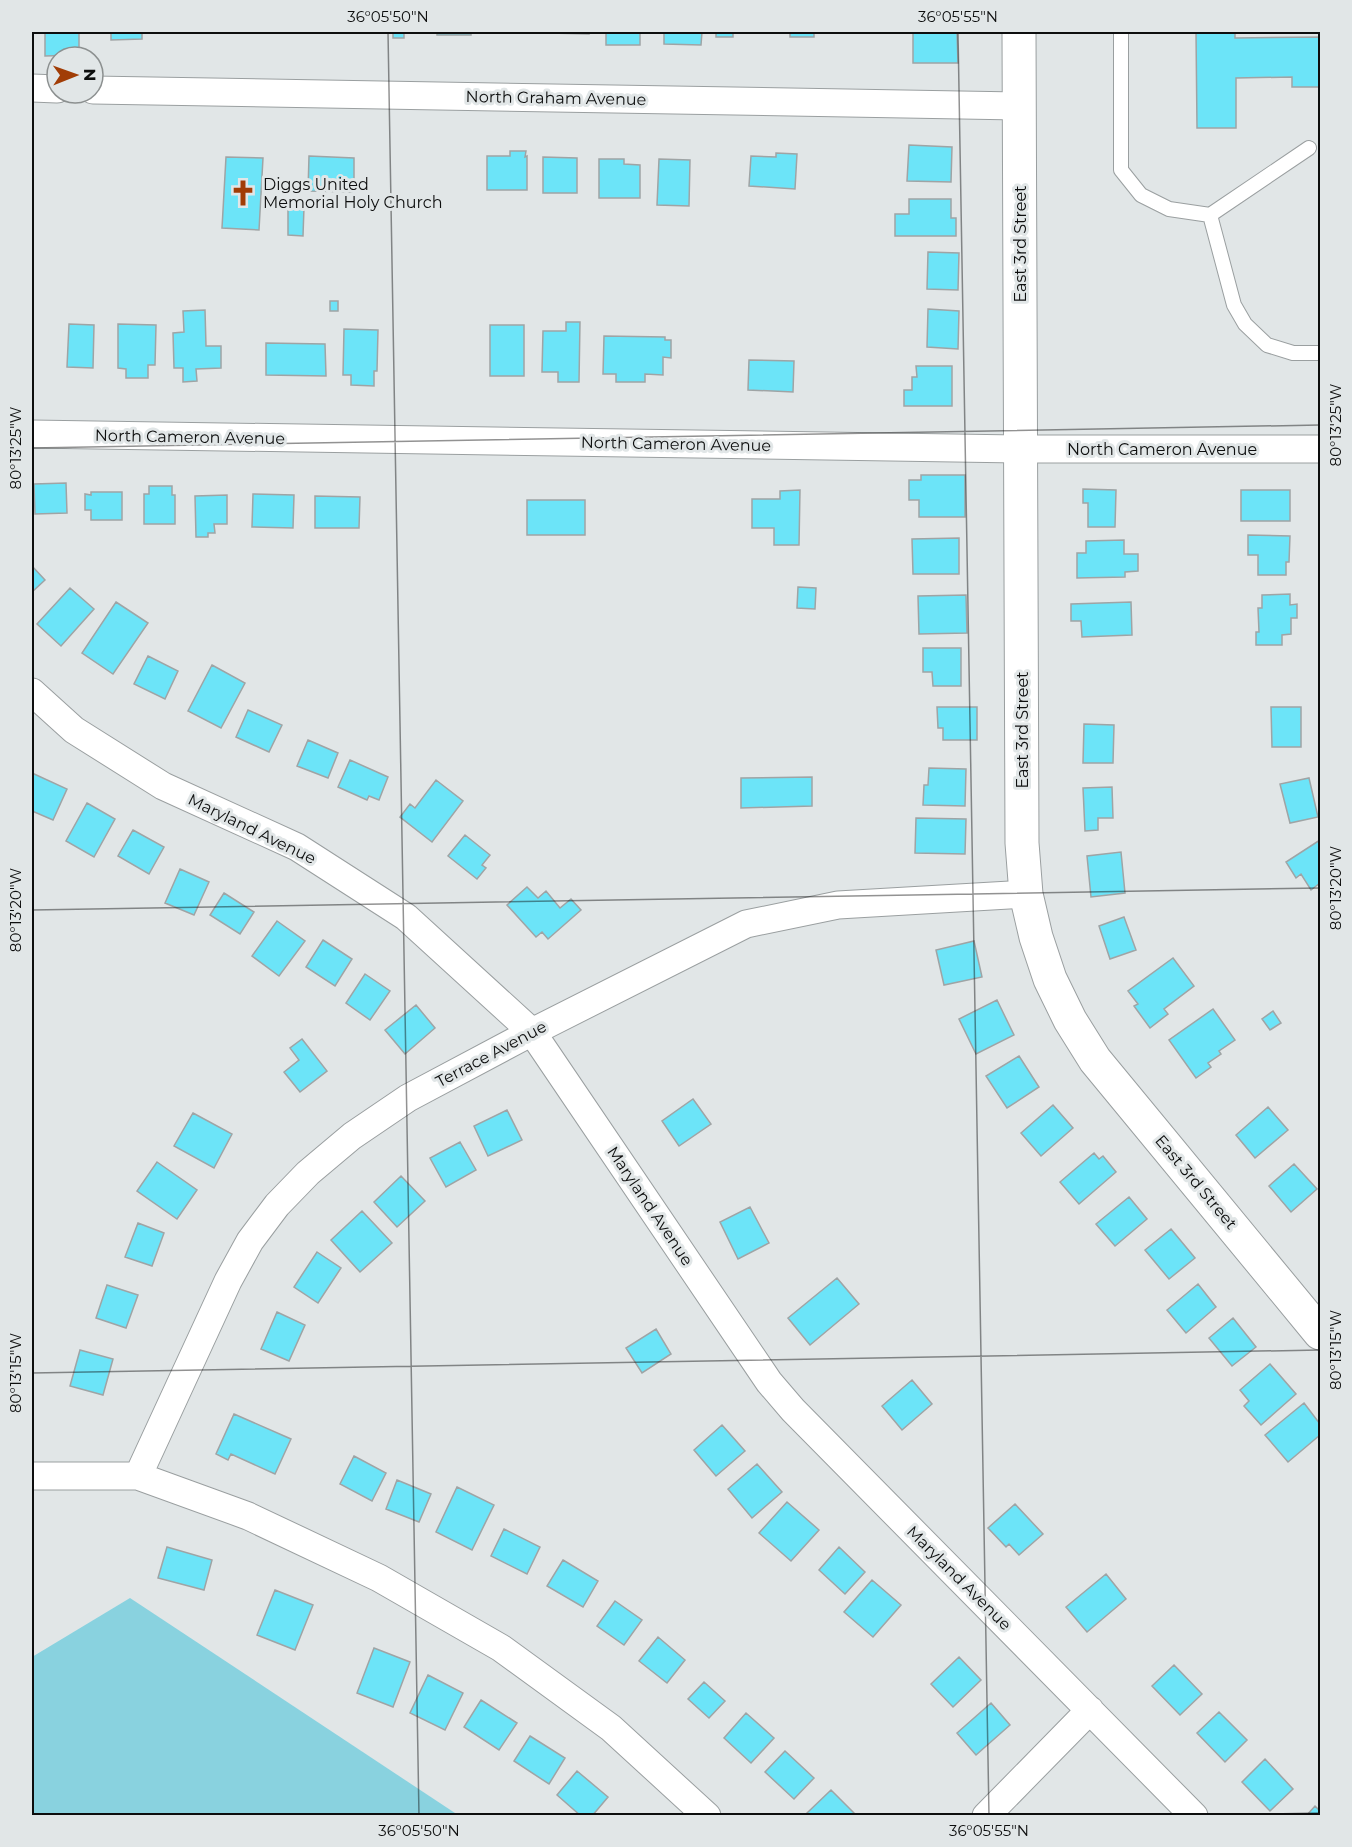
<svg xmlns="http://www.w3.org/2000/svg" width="1352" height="1847" font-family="Montserrat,sans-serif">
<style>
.green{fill:#89d2df}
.building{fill:#6ce4f8;stroke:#9fa4a5;stroke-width:1.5}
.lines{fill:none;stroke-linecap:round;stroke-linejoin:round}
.service-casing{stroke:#9a9fa0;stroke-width:16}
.minor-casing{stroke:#9a9fa0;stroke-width:29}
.tertiary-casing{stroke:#9a9fa0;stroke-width:35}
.service{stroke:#fff;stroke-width:14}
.minor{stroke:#fff;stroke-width:27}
.tertiary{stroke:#fff;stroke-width:33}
.ticks{fill:none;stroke:#0d0e0e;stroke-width:1.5;stroke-opacity:0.45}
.labels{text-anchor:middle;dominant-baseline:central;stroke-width:6;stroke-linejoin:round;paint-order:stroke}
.street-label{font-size:16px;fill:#0d0e0e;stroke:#e1e6e7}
.poi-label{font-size:16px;fill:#0d0e0e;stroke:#e1e6e7;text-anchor:start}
.neatline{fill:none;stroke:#0d0e0e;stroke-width:2}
.ticks-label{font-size:15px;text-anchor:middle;fill:#0d0e0e}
</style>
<rect width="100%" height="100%" fill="#e1e6e7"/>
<!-- green -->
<path class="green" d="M130 1598 458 1815H32V1657Z"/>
<!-- building -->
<path class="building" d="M45 32H79V55L45 56Z
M111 32H142V39L111 40Z
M393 32H418H404V38H393Z
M437 32H471V35H437Z
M549 32H589V34L549 33Z
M606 32H640V45H606Z
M664 32H702L701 45 664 44Z
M716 32H733V37H716Z
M774 32H814V37H790V33H774Z
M913 32H957L958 63H913Z
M1196 32H1235V38L1320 37V87H1292V77L1236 78V128H1197Z
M909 145 952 147 951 182 907 181Z
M510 151H526L525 157 527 156V190H487V156H510Z
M776 153 797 154 795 189 749 186 751 156 776 157Z
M309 156 354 158V192L308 191Z
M226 157 263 158 259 230 222 228Z
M543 157 577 158V193H543Z
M599 159H624V164L640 165V198H599Z
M659 159 690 160 689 206 657 205Z
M909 199H951V218H956V236H895V214H909Z
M288 207H304L303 236 288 235Z
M928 252 959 253 958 290 927 289Z
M330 301H338V311H330Z
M928 309 959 311 958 349 927 347Z
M205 310 206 346H221V368L196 369 197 381 183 382V368H174L173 333 184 332 183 311Z
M566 322H580L579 382H558V372H542L543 331H566Z
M69 324 94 325 93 368 67 367Z
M118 324 156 325 155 365H148V378H126V369L118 368Z
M490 325H524V376H490Z
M344 329 378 330 377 371H374V386L351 385V375H343Z
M604 336 665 337V340H671V358L663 357V375L645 374V382H616V374H603Z
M266 343 325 344 326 376 266 375Z
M749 360 794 361 793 392 748 390Z
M916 366H952V406H904V390H912V377H917Z
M921 475H965V517H919V500H909V480H921Z
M66 483 67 513 35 514 34 484Z
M149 486H172V495H175V524H144V494H149Z
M1083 489 1116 490 1115 527H1088V503H1083Z
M800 490 799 545H774V528H752V499H780V491Z
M1241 490H1290V521H1241Z
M91 492H122V520H91V510H85V494L91 495Z
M253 494 294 495 293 528 252 527Z
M227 495V524H214L215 533H208V537H196L195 496Z
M315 496 360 497 359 528H315Z
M527 500H585V535H527Z
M1248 535 1290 536 1289 562H1286V575H1258V555H1248Z
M959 538V574H913L912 539Z
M1124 540V554H1138V571L1125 572V577L1077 578V553H1086V541Z
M32 566 45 580 32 592Z
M798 587 816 588 815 609 797 608Z
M70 588 94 609 61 646 37 624Z
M1290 594V605L1297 604V618H1291V634L1282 635V645H1256V632H1259L1258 608H1262V595Z
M966 595 967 633 919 634 918 596Z
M116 602 148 623 113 674 82 653Z
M1131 602 1132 635 1082 637 1081 621H1071V604Z
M923 648H961V686H933L932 672H923Z
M148 656 178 671 165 699 134 684Z
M212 665 245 683 221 728 188 711Z
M937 707H977V740H943V728H938Z
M1271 707H1301V747H1272Z
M248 710 282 725 269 752 236 737Z
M1084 724 1114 725 1113 763H1083Z
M308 740 338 753 328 778 297 766Z
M350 760 388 777 379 800 369 796 367 800 338 787Z
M929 768 966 769 965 806 923 805 924 785H928Z
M32 773 67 789 53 820 32 811Z
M812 777V806L741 808V778Z
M1309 778 1318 817 1290 823 1280 784Z
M436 780 463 801 432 842 400 817 410 804 415 808Z
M1112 787 1113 818H1098V830L1085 831 1083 788Z
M87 803 115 819 94 857 66 841Z
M916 818 966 819 965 854 915 853Z
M133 830 164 847 149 874 118 856Z
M465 835 490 855 482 865 486 868 477 879 448 856Z
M1320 840V883L1311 890 1301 874 1296 878 1286 862Z
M1121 852 1125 893 1091 897 1087 856Z
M180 869 209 882 194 915 165 903Z
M527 887 538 898 546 891 560 908 571 899 581 910 548 939 542 932 536 937 507 905Z
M224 893 254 912 240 934 210 915Z
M1124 917 1136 950 1110 959 1099 926Z
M277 921 305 941 279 976 252 956Z
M323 940 352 959 335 986 306 967Z
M974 941 982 977 944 985 936 950Z
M1173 958 1194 986 1164 1009 1168 1014 1150 1028 1134 1006 1138 1004 1128 991Z
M365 974 390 991 370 1020 346 1003Z
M997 1000 1014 1035 976 1054 959 1019Z
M416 1005 435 1028 405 1054 385 1030Z
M1213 1009 1235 1040 1219 1051 1221 1054 1208 1063 1211 1067 1196 1078 1169 1040Z
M1273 1011 1281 1023 1270 1030 1262 1019Z
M302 1039 327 1071 300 1092 284 1072 299 1060 290 1048Z
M1019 1056 1039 1087 1007 1108 986 1076Z
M693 1099 711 1124 679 1146 662 1121Z
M1053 1105 1073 1128 1041 1156 1021 1133Z
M1268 1107 1288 1130 1255 1158 1236 1135Z
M507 1110 522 1140 488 1156 474 1126Z
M193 1113 232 1134 214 1168 174 1146Z
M460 1142 476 1170 446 1187 430 1158Z
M1094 1153 1099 1159 1103 1156 1116 1172 1079 1204 1060 1182Z
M157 1162 197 1190 177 1219 137 1191Z
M1294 1164 1317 1189 1291 1212 1269 1186Z
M401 1176 425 1201 397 1227 374 1202Z
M1129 1197 1147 1219 1115 1246 1096 1224Z
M750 1207 769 1243 738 1259 720 1222Z
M362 1211 392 1243 360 1272 331 1240Z
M138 1223 164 1233 152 1266 125 1257Z
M1171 1229 1195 1258 1169 1279 1145 1250Z
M317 1252 341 1268 318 1303 294 1287Z
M837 1278 859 1304 810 1345 788 1318Z
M1198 1284 1216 1307 1186 1333 1167 1310Z
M107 1285 138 1295 126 1328 96 1318Z
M277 1312 305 1325 289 1361 261 1349Z
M1233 1318 1256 1347 1232 1366 1209 1338Z
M656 1329 671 1354 642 1373 626 1348Z
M80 1350 113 1359 103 1395 70 1386Z
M1270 1364 1296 1394 1261 1425 1244 1406 1249 1401 1240 1390Z
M912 1380 932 1404 902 1430 882 1406Z
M1304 1403 1320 1424V1435L1288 1462 1265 1435Z
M234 1414 291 1439 275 1474 231 1454 228 1460 216 1454Z
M722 1425 745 1451 716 1476 694 1450Z
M354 1456 386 1473 372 1501 340 1484Z
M757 1464 782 1492 752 1518 728 1489Z
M397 1480 431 1494 419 1522 386 1509Z
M457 1487 494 1505 472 1550 436 1532Z
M787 1502 819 1530 791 1561 759 1533Z
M1015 1504 1043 1534 1019 1555 1009 1544 1006 1547 988 1528Z
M504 1529 540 1547 527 1574 491 1556Z
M167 1547 212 1560 204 1590 158 1578Z
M839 1547 865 1572 845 1594 819 1570Z
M563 1560 598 1581 583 1607 547 1586Z
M1106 1574 1126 1599 1087 1632 1066 1607Z
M872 1580 901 1605 873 1637 844 1612Z
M275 1590 313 1605 295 1650 257 1635Z
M615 1601 642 1620 624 1645 597 1626Z
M658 1637 685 1660 667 1683 639 1661Z
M374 1648 410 1662 393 1707 357 1693Z
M959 1657 981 1680 953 1707 931 1684Z
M1174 1665 1202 1694 1180 1715 1152 1686Z
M428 1675 463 1693 445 1730 410 1713Z
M704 1682 725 1701 709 1718 688 1699Z
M481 1700 517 1723 499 1750 464 1727Z
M991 1703 1010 1725 976 1755 957 1733Z
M1219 1712 1247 1740 1225 1762 1197 1733Z
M746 1713 774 1738 751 1763 724 1738Z
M530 1736 565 1758 549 1784 514 1761Z
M785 1751 814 1778 794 1799 765 1772Z
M1265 1759 1293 1789 1270 1811 1242 1782Z
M577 1771 608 1797 592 1816H581L557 1795Z
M831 1790 857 1816H810L807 1813Z
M1315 1806 1320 1811V1816H1306Z"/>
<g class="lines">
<!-- service casing -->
<g class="service-casing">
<path id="service" d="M1121 32V170L1141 195 1169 209 1210 215 1309 148
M1210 215 1234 305 1245 324 1267 345 1293 353H1320"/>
</g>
<!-- minor casing -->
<g class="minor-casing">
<path id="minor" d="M32 88 57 89
M93 90 1019 106
M32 434 1021 449H1320
M32 692 74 730 163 786 297 847 406 917 532 1032 769 1382 793 1410 1194 1816
M32 1476H138L248 1516 379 1578 501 1648 611 1728 707 1816
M138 1476 228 1281 250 1241 277 1205 308 1173 352 1136 408 1098 532 1032 746 924 838 905 1026 894
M986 1816 1090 1710"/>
</g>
<!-- tertiary casing -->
<g class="tertiary-casing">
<path id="tertiary" d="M1019 32 1022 843 1026 894 1036 937 1050 979 1070 1020 1095 1060 1320 1333"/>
</g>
<!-- service -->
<use href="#service" class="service"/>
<!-- minor -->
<use href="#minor" class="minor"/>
<!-- tertiary -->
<use href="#tertiary" class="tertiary"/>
</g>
<!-- ticks -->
<path class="ticks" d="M388 32 419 1816M958 32 989 1816M32 448 1320 425M32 910 1320 888M32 1373 1320 1350M1175 1816 1320 1813"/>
<!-- icons -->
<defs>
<g id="church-bare" transform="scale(2.07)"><path d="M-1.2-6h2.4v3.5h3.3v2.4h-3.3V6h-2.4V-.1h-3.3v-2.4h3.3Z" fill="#a13d06" stroke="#e1e6e7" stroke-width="2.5" paint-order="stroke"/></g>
</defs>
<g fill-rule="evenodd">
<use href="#church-bare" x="243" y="193"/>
</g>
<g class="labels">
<!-- street labels -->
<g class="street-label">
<text transform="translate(556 98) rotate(1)">North Graham Avenue</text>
<text transform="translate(1020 244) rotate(-90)">East 3rd Street</text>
<text transform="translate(190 437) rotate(1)">North Cameron Avenue</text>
<text transform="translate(676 444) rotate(1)">North Cameron Avenue</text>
<text x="1162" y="449">North Cameron Avenue</text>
<text transform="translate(1022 730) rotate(-90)">East 3rd Street</text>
<text transform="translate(252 829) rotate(26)">Maryland Avenue</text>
<text transform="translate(491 1054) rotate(-28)">Terrace Avenue</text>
<text transform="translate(1196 1182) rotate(50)">East 3rd Street</text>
<text transform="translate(650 1206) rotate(56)">Maryland Avenue</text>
<text transform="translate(959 1578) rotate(45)">Maryland Avenue</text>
</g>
<!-- poi labels -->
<g class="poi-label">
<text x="263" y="184">Diggs United<tspan x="263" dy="18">Memorial Holy Church</tspan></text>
</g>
</g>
<!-- border -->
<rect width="1352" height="1847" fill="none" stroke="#e1e6e7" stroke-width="66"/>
<!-- north arrow -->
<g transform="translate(75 75) rotate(89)"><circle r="28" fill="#e1e6e7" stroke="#8c9090" stroke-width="1.5"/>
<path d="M0-4.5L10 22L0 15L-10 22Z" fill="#a13d06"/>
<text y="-9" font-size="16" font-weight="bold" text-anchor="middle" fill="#0d0e0e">N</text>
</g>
<rect x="33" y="33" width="1286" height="1781" class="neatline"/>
<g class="ticks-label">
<text x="388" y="22">36°05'50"N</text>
<text x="958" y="22">36°05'55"N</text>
<text transform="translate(1336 425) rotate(-90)" y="5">80°13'25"W</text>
<text transform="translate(16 448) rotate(-90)" y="5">80°13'25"W</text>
<text transform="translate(1336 888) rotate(-90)" y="5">80°13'20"W</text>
<text transform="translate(16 910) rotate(-90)" y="5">80°13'20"W</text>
<text transform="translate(1336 1350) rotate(-90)" y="5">80°13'15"W</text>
<text transform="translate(16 1373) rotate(-90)" y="5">80°13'15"W</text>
<text x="419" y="1836">36°05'50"N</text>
<text x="989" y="1836">36°05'55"N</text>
</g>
</svg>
